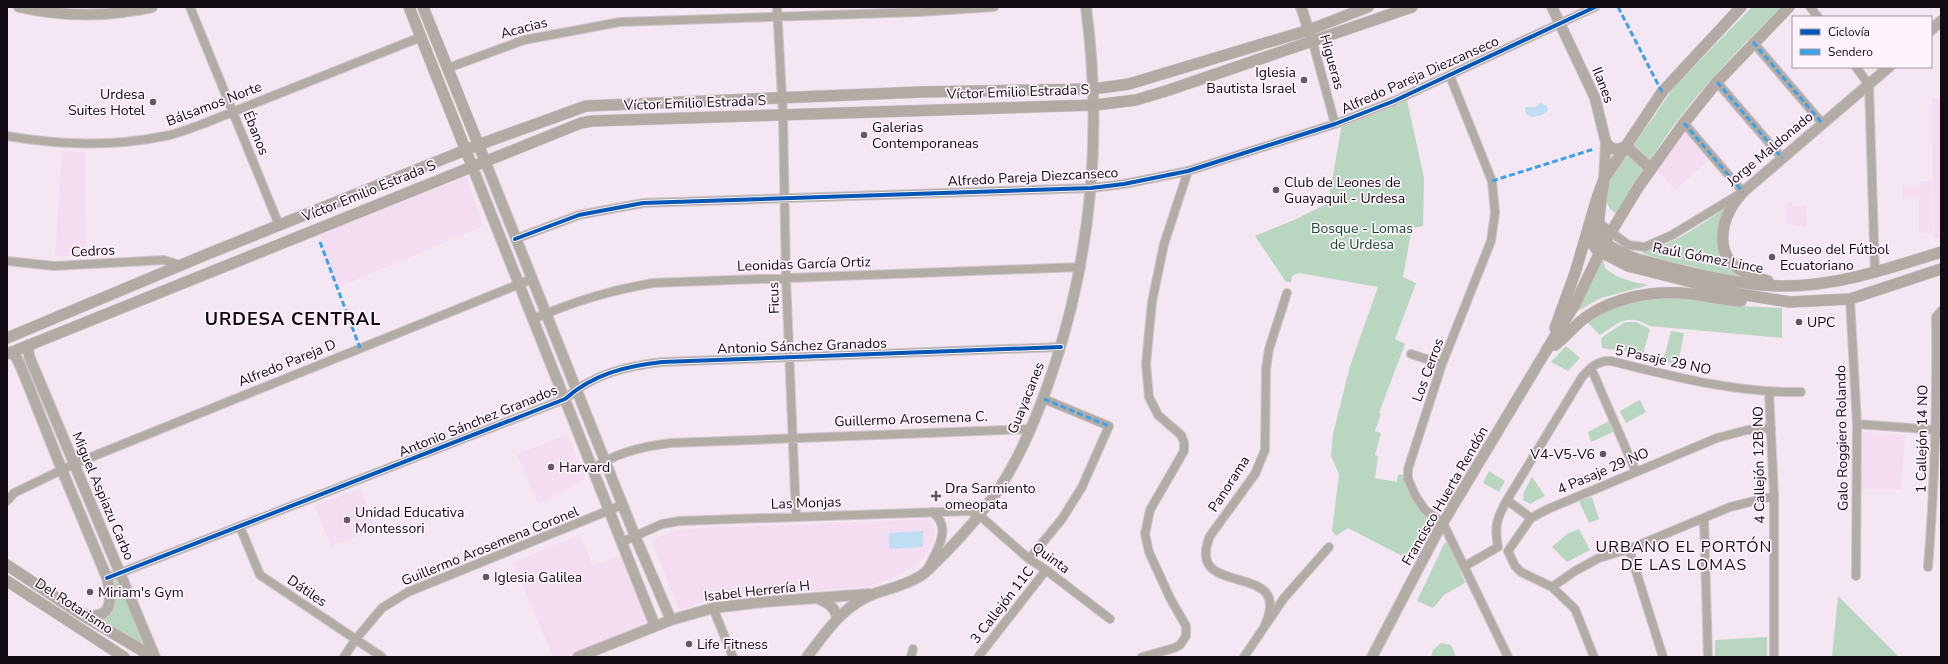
<svg xmlns="http://www.w3.org/2000/svg" width="1948" height="664" font-family="'Nunito Sans',sans-serif">
<style>
.built{fill:#f5ddf1}
.green{fill:#b9d7c0}
.water{fill:#bddef3}
.lines{fill:none;stroke-linecap:round;stroke-linejoin:round}
.minor-casing{stroke:#cfc4cd;stroke-width:10}
.tertiary-casing{stroke:#cfc4cd;stroke-width:12}
.secondary-casing{stroke:#cfc4cd;stroke-width:12}
.minor{stroke:#b2aca4;stroke-width:8}
.tertiary{stroke:#b2aca4;stroke-width:10}
.secondary{stroke:#b3aaa3;stroke-width:11}
.quiet{stroke:#3da1ea;stroke-width:3;stroke-dasharray:6 3;stroke-linecap:butt}
.cycleway-casing{stroke:#fdf3fc;stroke-width:6}
.cycleway{stroke:#0057b8;stroke-width:4}
.poi-dot{fill:#625861;stroke:#fdf3fc;stroke-width:1.5}
.labels{text-anchor:middle;dominant-baseline:central;stroke-width:3.5;stroke-linejoin:round;paint-order:stroke}
.street-label{font-size:14px;fill:#130b13;stroke:#fdf3fc}
.poi-label{font-size:14px;fill:#130b13;stroke:#fdf3fc;text-anchor:start}
.park-label{font-size:14px;fill:#154b27;stroke:#fdf3fc}
.quarter-label{font-size:16px;letter-spacing:1px;fill:#130b13;stroke:#fdf3fc}
.district-label{font-size:18px;font-weight:bold;letter-spacing:1px;fill:#130b13;stroke:#fdf3fc}
</style>
<rect width="100%" height="100%" fill="#f4e6f2"/>
<!-- built -->
<path class="built" d="M1932 98H1941V237L1933 240Z
M1684 129 1709 160 1675 190 1656 169Z
M62 151 85 152 86 256H55Z
M466 177 483 226 337 288 320 235Z
M1921 181H1932V233H1919V199H1902V185H1920Z
M1792 202 1793 207 1806 205 1807 227 1786 223V203Z
M1862 432 1905 435 1901 489H1861Z
M568 434 585 479 539 505 517 454Z
M360 488 376 529 331 546 315 506Z
M928 519 933 521 935 531 933 545 925 556 910 569 891 579 866 587 718 597 679 610 651 539 683 529Z
M580 534 593 566 620 555 648 621 567 657H553L513 563Z"/>
<!-- green -->
<path class="green" d="M1752 7H1781C1737 51 1691 97 1657 150 1643 170 1635 199 1615 213 1602 204 1606 191 1611 178L1675 86Z
M1407 100 1424 178 1423 226 1412 228 1403 277 1416 283 1395 339 1405 344 1379 413 1381 414 1375 431 1381 433 1375 455 1378 456 1375 478 1397 482 1398 475 1404 474 1406 484 1432 522 1410 560 1348 528 1336 536 1332 531 1339 474 1331 456 1333 434 1350 366 1378 287 1299 273 1292 276 1291 282H1286L1255 236 1294 220 1328 203 1342 124Z
M1729 205 1719 244 1755 281 1663 260 1641 253C1674 243 1701 226 1729 205Z
M1602 256 1605 268C1618 279 1632 282 1649 285L1601 298 1574 313Z
M1689 298 1742 306 1782 308V338L1650 326C1627 313 1620 322 1600 335L1587 322 1611 308 1640 300Z
M1625 322H1636L1650 329 1643 354 1602 348 1601 338Z
M1671 331 1684 333 1678 364 1663 362Z
M1566 346 1580 358 1568 371 1551 362Z
M1640 400 1646 412 1626 423 1620 411Z
M1609 421 1613 432 1591 442 1588 432Z
M1489 471 1505 481 1499 492 1483 483Z
M1532 477 1545 496 1530 504 1523 500 1524 492Z
M1592 497 1599 519 1589 523 1579 501Z
M1579 529 1590 550 1567 562 1552 547 1567 534Z
M1447 541 1450 542 1465 583 1444 595 1433 608 1417 601 1444 544Z
M118 580 147 647 97 622C116 610 119 605 112 583Z
M1838 596 1899 657H1832Z
M1767 637V657H1715V640Z
M1441 643 1451 645 1456 657H1431L1433 650Z"/>
<!-- water -->
<path class="water" d="M1541 103 1547 106 1548 110C1543 116 1532 119 1526 114L1525 111 1526 107H1536Z
M923 531V547L889 549V533Z"/>
<g class="lines">
<!-- minor casing -->
<g class="minor-casing">
<path id="minor" d="M190 7 279 225
M777 7 783 115 786 278 796 516
M1810 7 1818 17
M1753 42 1822 123
M1313 43 1335 124
M1856 67 1869 85 1875 273
M448 68 524 40 620 22 919 12 994 7
M1450 76 1492 181 1495 213 1491 241 1442 364 1408 469V479L1415 495 1425 510 1443 523 1508 657
M1717 82 1782 158
M7 136C59 145 112 147 165 136 176 134 188 129 200 125L421 37
M1599 223 1628 245 1645 247 1672 235 1743 192 1684 123
M515 239 579 215 643 203 1091 188 1124 184 1188 171 1335 124 1394 101 1595 7
M7 261 54 266 164 260 179 265
M1850 299 1857 424 1856 576
M533 319C575 301 608 291 653 283L1081 267
M1411 354 1442 364
M1591 368 1636 472
M1769 392 1774 496V657
M1857 424 1937 430 1940 434
M593 469C614 453 645 446 671 443L1031 429
M7 501 14 493 74 464 532 279
M1531 518 1507 500 1582 377C1590 368 1598 360 1611 361 1674 377 1737 393 1801 392
M1704 519 1708 657
M240 527 260 575 382 657
M622 542 662 524 680 521 970 511 979 515 1029 559 1046 570 1110 619
M1498 547C1494 526 1497 518 1507 500
M1629 549 1663 657
M1508 551 1531 518 1548 509 1717 438 1747 430 1771 428
M1508 551 1515 566 1521 572 1552 587 1575 609 1594 657
M1029 559 1062 519 1082 487 1109 426 1044 399
M1465 566 1498 547
M1928 567C1935 483 1937 402 1936 317L1941 311
M928 568C937 551 953 526 932 512
M107 578 565 399C593 374 626 366 662 362L1061 347
M1552 587 1575 571 1599 558 1629 549 1730 507 1774 496
M713 608 733 657
M1265 625C1295 558 1183 601 1210 536L1255 474 1265 450 1266 369 1269 349 1287 293
M344 657 355 640 382 608 408 592 622 505
M911 657 913 649
M978 657 1046 570
M1142 657 1174 648 1180 645 1186 636V626L1170 598 1149 552 1145 534 1150 510 1184 451V442L1181 435 1158 415 1149 397 1146 364 1152 302 1164 244 1188 171
M1244 657 1284 598 1329 547"/>
</g>
<!-- tertiary casing -->
<g class="tertiary-casing">
<path id="tertiary" d="M19 7C55 15 88 17 124 12 133 10 143 10 152 7
M1301 7 1313 43
M1552 7 1595 98 1606 143 1604 179
M1931 30 1941 21
M485 161 635 536 671 620
M472 166 655 626
M1743 192 1889 67
M28 345 29 356 155 657
M11 352 16 357 21 367 62 470 107 578C113 601 112 623 80 613
M819 599C828 603 835 607 837 617
M578 657 671 620 713 608 763 602 869 594
M807 657C827 631 843 605 876 593 892 588 916 582 928 570 954 545 980 517 1000 487 1025 449 1042 404 1056 361 1093 245 1102 128 1086 7
M1372 657 1438 531 1546 351"/>
</g>
<!-- secondary casing -->
<g class="secondary-casing">
<path id="secondary" d="M409 7 472 166
M423 7 485 161
M1606 143C1612 151 1619 150 1626 146
M1626 146 1651 169
M1604 179C1603 193 1594 228 1602 239 1610 249 1626 255 1637 259 1681 271 1739 286 1784 286 1838 286 1890 268 1941 252
M1743 192C1738 198 1733 203 1730 210 1721 227 1718 253 1735 266 1744 274 1757 277 1768 281
M1588 230 1590 240 1597 250 1628 266 1739 294 1790 302 1850 299 1941 269
M1555 328 1575 273 1597 198 1604 179 1662 92 1741 7
M7 338 210 253 478 145 586 106 920 92 1093 89 1129 84 1309 30 1368 7
M1555 345C1567 336 1576 323 1589 315 1615 298 1650 291 1681 293 1701 294 1721 300 1741 301
M1546 351 1575 304 1605 242 1639 186 1684 123 1717 82 1789 7
M7 354 581 123 592 121 1095 105 1136 100 1169 90 1412 7
M7 565 79 613 153 657
M7 581 124 657"/>
</g>
<!-- minor -->
<use href="#minor" class="minor"/>
<!-- tertiary -->
<use href="#tertiary" class="tertiary"/>
<!-- secondary -->
<use href="#secondary" class="secondary"/>
<!-- quiet -->
<path class="quiet" d="M1618 7 1662 92
M1753 42 1822 123
M1717 82 1782 158
M1684 123 1743 192
M1492 181 1594 149
M320 242 360 348
M1044 399 1109 426"/>
<!-- cycleway casing -->
<g class="cycleway-casing">
<path id="cycleway" d="M515 239 579 215 643 203 1091 188 1124 184 1188 171 1335 124 1394 101 1595 7
M107 578 565 399C593 374 626 366 662 362L1061 347"/>
</g>
<!-- cycleway -->
<use href="#cycleway" class="cycleway"/>
</g>
<!-- markers -->
<g class="poi-dot">
<circle cx="1304" cy="80" r="4"/>
<circle cx="153" cy="102" r="4"/>
<circle cx="864" cy="135" r="4"/>
<circle cx="1276" cy="190" r="4"/>
<circle cx="1772" cy="257" r="4"/>
<circle cx="1799" cy="322" r="4"/>
<circle cx="1603" cy="454" r="4"/>
<circle cx="551" cy="467" r="4"/>
<path d="M934 490h4v4h4v4h-4v4h-4v-4h-4v-4h4z"/>
<circle cx="347" cy="520" r="4"/>
<circle cx="486" cy="577" r="4"/>
<circle cx="90" cy="592" r="4"/>
<circle cx="689" cy="644" r="4"/>
</g>
<g class="labels">
<!-- street labels -->
<g class="street-label">
<text transform="translate(524 28) rotate(-15)">Acacias</text>
<text transform="translate(1332 62) rotate(74)">Higueras</text>
<text transform="translate(1420 75) rotate(-24)">Alfredo Pareja Diezcanseco</text>
<text transform="translate(1603 85) rotate(69)">Ilanes</text>
<text transform="translate(1018 92) rotate(-2)">Víctor Emilio Estrada S</text>
<text transform="translate(695 103) rotate(-2)">Víctor Emilio Estrada S</text>
<text transform="translate(214 104) rotate(-21)">Bálsamos Norte</text>
<text transform="translate(256 133) rotate(68)">Ébanos</text>
<text transform="translate(1770 149) rotate(-40)">Jorge Maldonado</text>
<text transform="translate(1033 177) rotate(-3)">Alfredo Pareja Diezcanseco</text>
<text transform="translate(369 191) rotate(-22)">Víctor Emilio Estrada S</text>
<text transform="translate(93 251) rotate(-3)">Cedros</text>
<text transform="translate(1708 258) rotate(11)">Raúl Gómez Lince</text>
<text transform="translate(804 264) rotate(-2)">Leonidas García Ortiz</text>
<text transform="translate(774 298) rotate(-92)">Ficus</text>
<text transform="translate(802 346) rotate(-2)">Antonio Sánchez Granados</text>
<text transform="translate(1663 360) rotate(12)">5 Pasaje 29 NO</text>
<text transform="translate(287 363) rotate(-22)">Alfredo Pareja D</text>
<text transform="translate(1428 370) rotate(-70)">Los Cerros</text>
<text transform="translate(1026 398) rotate(-68)">Guayacanes</text>
<text transform="translate(911 419) rotate(-2)">Guillermo Arosemena C.</text>
<text transform="translate(478 421) rotate(-22)">Antonio Sánchez Granados</text>
<text transform="translate(1842 438) rotate(-91)">Galo Roggiero Rolando</text>
<text transform="translate(1922 439) rotate(-89)">1 Callejón 14 NO</text>
<text transform="translate(1759 465) rotate(-91)">4 Callejón 12B NO</text>
<text transform="translate(1603 471) rotate(-23)">4 Pasaje 29 NO</text>
<text transform="translate(1229 484) rotate(-57)">Panorama</text>
<text transform="translate(103 496) rotate(67)">Miguel Aspiazu Carbo</text>
<text transform="translate(1445 496) rotate(-60)">Francisco Huerta Rendón</text>
<text transform="translate(806 503) rotate(-2)">Las Monjas</text>
<text transform="translate(490 546) rotate(-22)">Guillermo Arosemena Coronel</text>
<text transform="translate(1051 558) rotate(36)">Quinta</text>
<text transform="translate(307 591) rotate(34)">Dátiles</text>
<text transform="translate(757 591) rotate(-6)">Isabel Herrería H</text>
<text transform="translate(1002 605) rotate(-52)">3 Callejón 11C</text>
<text transform="translate(74 606) rotate(33)">Del Rotarismo</text>
</g>
<!-- poi labels -->
<g class="poi-label">
<text x="1296" y="72" text-anchor="end">Iglesia<tspan x="1296" dy="16">Bautista Israel</tspan></text>
<text x="145" y="94" text-anchor="end">Urdesa<tspan x="145" dy="16">Suites Hotel</tspan></text>
<text x="872" y="127">Galerias<tspan x="872" dy="16">Contemporaneas</tspan></text>
<text x="1284" y="182">Club de Leones de<tspan x="1284" dy="16">Guayaquil - Urdesa</tspan></text>
<text x="1780" y="249">Museo del Fútbol<tspan x="1780" dy="16">Ecuatoriano</tspan></text>
<text x="1807" y="322">UPC</text>
<text x="1595" y="454" text-anchor="end">V4-V5-V6</text>
<text x="559" y="467">Harvard</text>
<text x="945" y="488">Dra Sarmiento<tspan x="945" dy="16">omeopata</tspan></text>
<text x="355" y="512">Unidad Educativa<tspan x="355" dy="16">Montessori</tspan></text>
<text x="494" y="577">Iglesia Galilea</text>
<text x="98" y="592">Miriam's Gym</text>
<text x="697" y="644">Life Fitness</text>
</g>
<!-- park labels -->
<g class="park-label">
<text x="1362" y="228">Bosque - Lomas<tspan x="1362" dy="16">de Urdesa</tspan></text>
</g>
<!-- quarter labels -->
<g class="quarter-label">
<text x="1684" y="547">URBANO EL PORTÓN<tspan x="1684" dy="18">DE LAS LOMAS</tspan></text>
</g>
<!-- district labels -->
<g class="district-label">
<text x="293" y="319">URDESA CENTRAL</text>
</g>
</g>
<!-- border -->
<rect width="1948" height="664" fill="none" stroke="#130b13" stroke-width="16"/>
<!-- legend -->
<rect x="1792" y="16" width="140" height="52" fill="#fdf3fc" stroke="#9f969f"/>
<rect x="1800" y="29" width="20" height="6" fill="#0057b8" stroke="#9f969f"/>
<text x="1828" y="36" font-size="12" fill="#130b13">Ciclovía</text>
<rect x="1800" y="49" width="20" height="6" fill="#3da1ea" stroke="#9f969f"/>
<text x="1828" y="56" font-size="12" fill="#130b13">Sendero</text>
</svg>
